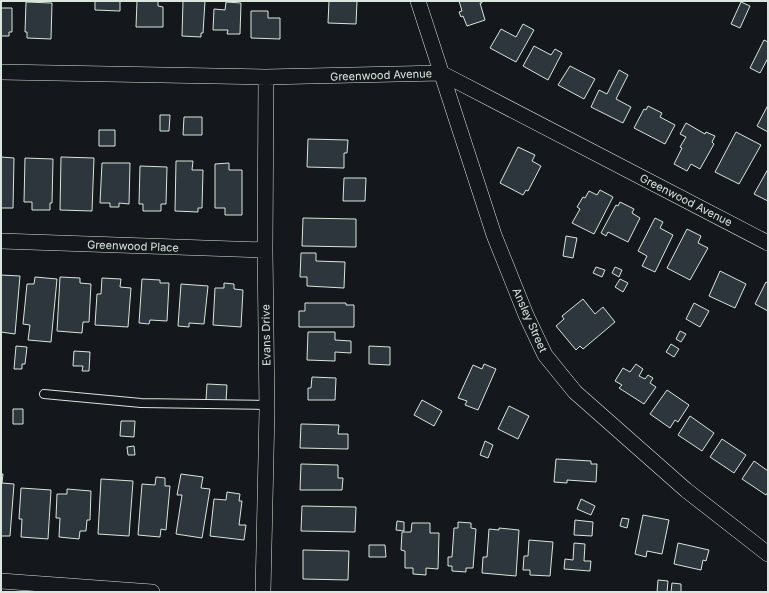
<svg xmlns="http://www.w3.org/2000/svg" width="769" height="593" font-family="Inter,sans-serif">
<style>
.building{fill:#2c363c;stroke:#d8e6dc}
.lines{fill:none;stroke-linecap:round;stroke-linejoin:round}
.service-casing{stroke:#d8e6dc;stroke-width:10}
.minor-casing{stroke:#d8e6dc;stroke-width:16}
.service{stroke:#14181c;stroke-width:8}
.minor{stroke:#14181c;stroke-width:15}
.labels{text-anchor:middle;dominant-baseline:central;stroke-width:3;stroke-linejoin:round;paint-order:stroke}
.street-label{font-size:11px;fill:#d8e6dc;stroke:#14181c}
</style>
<rect width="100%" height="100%" fill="#14181c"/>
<!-- building -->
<path class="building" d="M95 1H120V11L95 10Z
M137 1H158V6L163 7V27H136Z
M183 1H205L203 33H201V37L182 36Z
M329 1H357L356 24 328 23Z
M459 1H481L482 3H480L485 20 467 26 463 16 461 17 459 12 462 11Z
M26 2 52 3 51 39 27 38V32H25Z
M226 2 241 3 240 34H227L228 30H213L214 9 225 10Z
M741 2 750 6 740 28 731 24Z
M1 8H12V32H9V36H1Z
M251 11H268V18H280V39L251 38Z
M523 24 534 30 516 62 490 48 501 29 516 37Z
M764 40 768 42V58L760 73 750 68Z
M534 46 551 55 555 49 562 53 548 80 523 66Z
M570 66 595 79 584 99 558 85Z
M619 70 628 75 616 99 631 107 623 123 591 107 599 90 607 94Z
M768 105V132L757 126Z
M648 106 662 113 660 117 675 125 665 144 634 128 644 109 646 110Z
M160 115H170L169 131H160Z
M184 117H202V135H183Z
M686 123 705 134 706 132 715 136 712 142 714 144 700 169 691 164 687 171 674 164 682 148 680 147 686 137 680 134Z
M99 130H115V146H99Z
M736 132 761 145 739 184 715 172Z
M308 139 348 140 347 153H344V168L307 167Z
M518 147 535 155 532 161 541 166 528 191 526 190 523 195 500 183Z
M1 157 14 158 13 208H1Z
M61 157 94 158 92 211 60 210Z
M25 158 53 159 52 203H50V210H32V202H24Z
M176 161H193L192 170H203L202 208H198V212L175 211Z
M102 163H130L129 204 119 203V207H110V203H100Z
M229 163V170H242V215H225V208H215V164Z
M140 166 167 167 166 204H161V211H143V204H139Z
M768 169V201L754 194Z
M344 178H366L365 201H343Z
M600 190 613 197 594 234 572 223 580 209 577 207 583 197 585 198 589 191 597 195Z
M620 202 634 209 632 213 640 218 628 242 608 232 606 236 601 233 616 205 618 206Z
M303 218 356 219V247L302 246Z
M655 218 663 222 660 228 673 235 655 272 642 266 647 256 638 251Z
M687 229 701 236 698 243 708 248 690 280 667 268Z
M566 236 577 238 573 258 563 256Z
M301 253H316V261L345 262 344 288 307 286V277H300Z
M596 267 605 270 602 277 593 273Z
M615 267 622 270 619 277 612 273Z
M720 271 746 284 735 308 709 296Z
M1 275 20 276 15 334 1 332Z
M35 277 57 279 51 342 28 340 30 325 23 324 27 284H34Z
M60 277 80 278V283L91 284 89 322H83L82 333 57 331Z
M102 278 121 279 120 287 131 288 128 327 95 325 97 294H101Z
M142 279 160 280V283H169L167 321 150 320 149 324 139 323Z
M620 279 628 283 623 292 615 287Z
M766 282 768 283V311L755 304Z
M224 283 234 284V289L243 290 241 327 213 325 215 288H224Z
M181 284 208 286 204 324 189 323V327L178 326Z
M583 299 595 314 603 307 615 322 583 349 580 346 576 350 556 326 564 319 562 316Z
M305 303H346V305H354V327H299V311H305Z
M694 303 709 311 700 327 686 319Z
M680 331 686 334 681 342 676 339Z
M308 332H335V340L351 341V353L335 352V361L307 360Z
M671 344 679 349 674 357 666 352Z
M16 346 27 347 25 364H22V369H14Z
M369 346 390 347V365L369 364Z
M74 351 90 352 89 371H82L83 366H73Z
M484 364 496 369 478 410 465 405 467 401 458 398 473 365 482 369Z
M636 364 643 369 639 376 645 379 648 375 653 378 650 383 656 387 644 404 619 388 622 385 615 381 623 368 630 372Z
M312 377 336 378 335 400H308V388H311Z
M207 384 227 385 226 401 206 400Z
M667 390 689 405 678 422 675 420 670 428 650 414Z
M422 400 442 411 434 426 414 415Z
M509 406 529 416 518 439 498 429Z
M13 409H23V424H13Z
M690 416 714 433 702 451 678 435Z
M121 421H135L134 437 120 436Z
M301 424 339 425 338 434H348V449L300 448Z
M722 439 746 455 734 473 710 457Z
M485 441 493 445 488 458 480 455Z
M134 446 135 455H128L127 447Z
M556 459 591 461V464H597L596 482 567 480V483L554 482Z
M754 461 768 471V492L766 495 742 479Z
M301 464 338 465V478H343L342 490H300Z
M1 474H3L2 483 14 484 10 536H1Z
M181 474 203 477 201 488 210 489 202 538 176 534 182 495H177Z
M156 477 165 478V486H170L166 530 161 529 160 537 138 535 142 484 155 485Z
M101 479 133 481 129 536 98 534Z
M21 488 51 490 48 539 21 537 22 519H19Z
M67 489 91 491 90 520H87L86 531H80L79 539 59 537 60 518H56L57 494H67Z
M227 492 240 494 239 501H242L239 525H246L244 540 210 536 214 499 226 500Z
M581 499 595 506 591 515 577 509Z
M302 506 356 507 355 532 301 531Z
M643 515 669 520 662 554 647 551 646 557 635 554Z
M622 518 629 519 627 528 620 526Z
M575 520 593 522 592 536 574 535Z
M397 521 404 522V531L396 530Z
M458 522 471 523V528L476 529 473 568H466V572L452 571V566H448V557H452L454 528H458Z
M412 523H430V533H439L438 569 426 568V575L413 574V568H405V551L401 550 402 532H411Z
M499 528 519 530 516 576 482 573 483 557H487L489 529 499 530Z
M529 540 553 542 550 576 530 575V570H523L524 556H528Z
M574 543 585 544 584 561H591L590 571 564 569 565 559 573 560Z
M678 543 709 550 706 561 703 560 701 570 674 564Z
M369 545H385L386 557H369Z
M303 550 349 551 348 580 303 579Z
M658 580 668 581 667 592H657Z
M672 583 681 584V592H671Z"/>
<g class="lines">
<!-- service casing -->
<g class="service-casing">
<path id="service" d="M44 394 141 403 267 405"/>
</g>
<!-- minor casing -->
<g class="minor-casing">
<path id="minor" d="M418 1 494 235 526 315 545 355 575 392 686 490 768 554
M1 72 266 77 441 73 768 243
M1 241 265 250
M1 581 152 592
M263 592 267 410 265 250 266 77"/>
</g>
<!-- service -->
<use href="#service" class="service"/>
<!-- minor -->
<use href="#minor" class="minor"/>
</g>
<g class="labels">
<!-- street labels -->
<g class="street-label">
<text transform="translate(381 75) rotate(-2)">Greenwood Avenue</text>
<text transform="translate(686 200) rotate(27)">Greenwood Avenue</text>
<text transform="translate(133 246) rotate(2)">Greenwood Place</text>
<text transform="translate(530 320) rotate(66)">Ansley Street</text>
<text transform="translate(266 335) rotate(-91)">Evans Drive</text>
</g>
</g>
<!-- border -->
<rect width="769" height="593" fill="none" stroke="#d8e6dc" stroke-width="4"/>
</svg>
